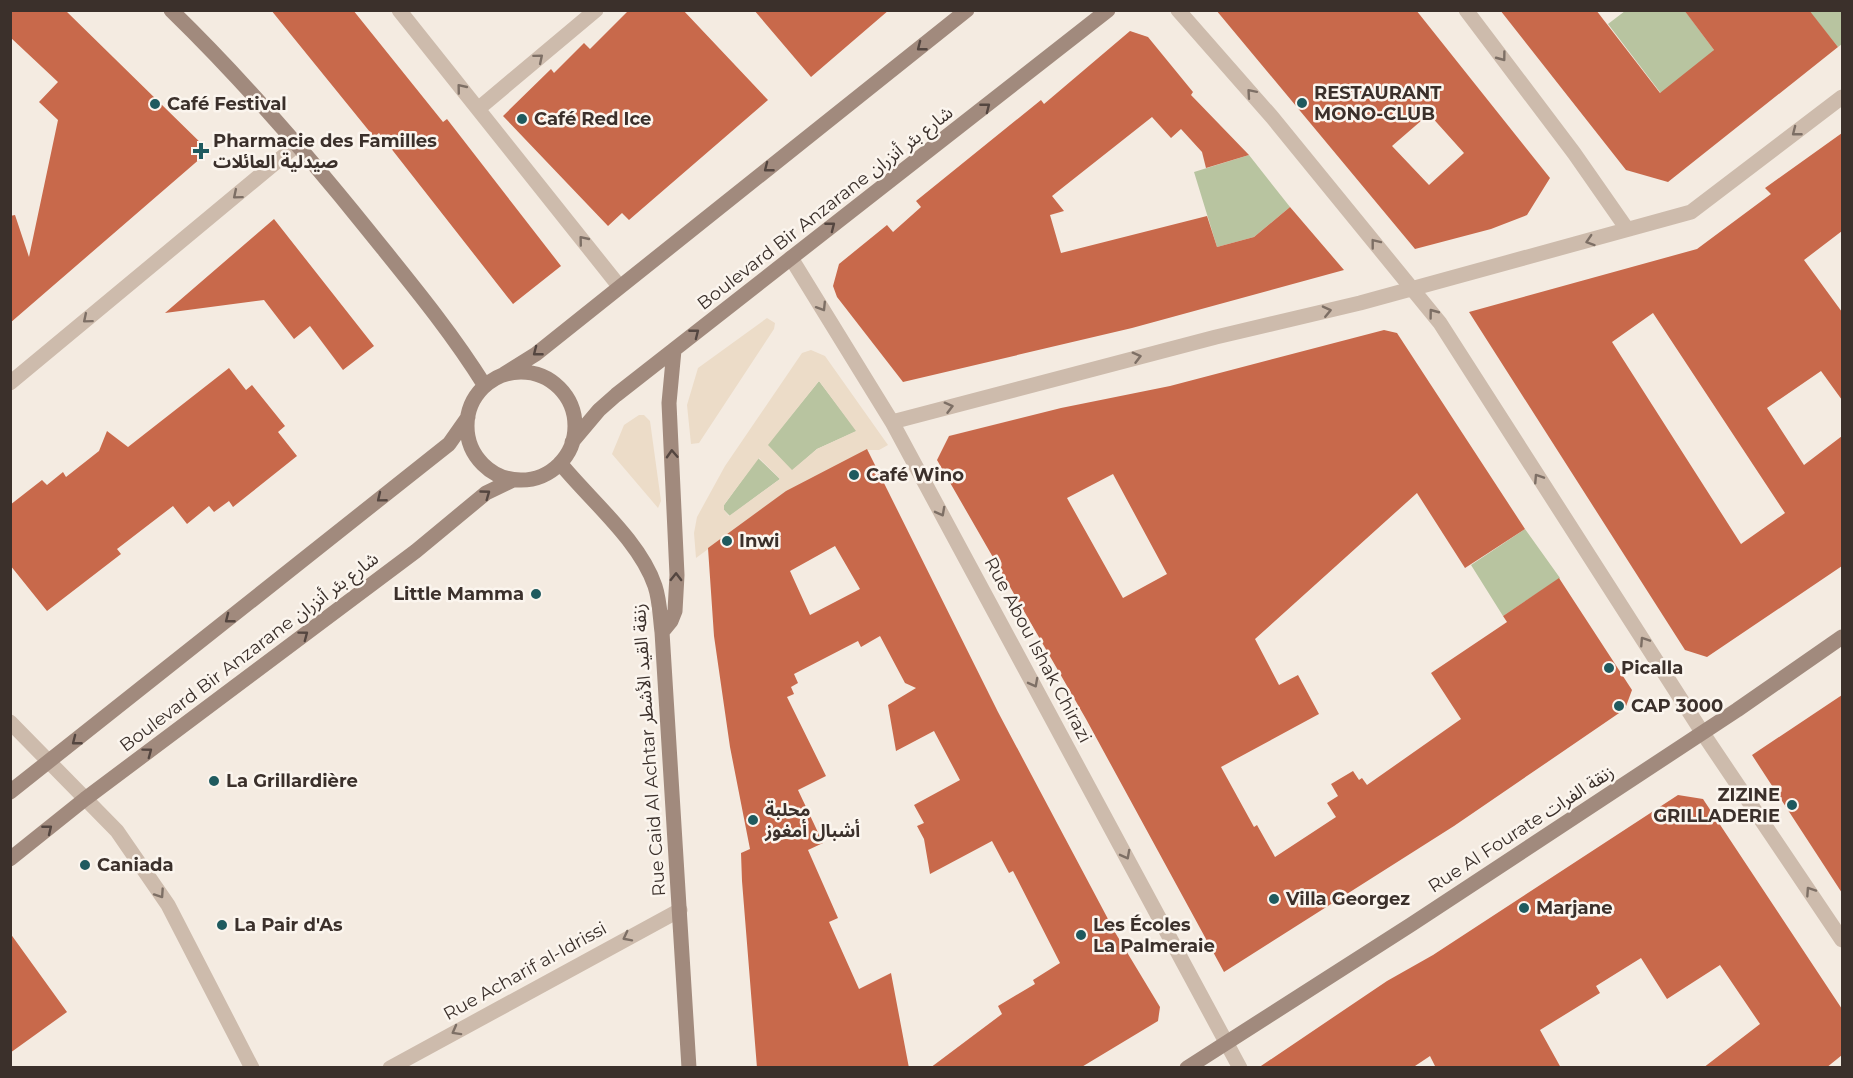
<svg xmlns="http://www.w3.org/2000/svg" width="1853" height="1078" font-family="Montserrat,'Noto Sans Arabic',sans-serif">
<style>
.green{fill:#b8c4a0}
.plaza{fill:#ecdcc8;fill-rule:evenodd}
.building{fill:#c8694b;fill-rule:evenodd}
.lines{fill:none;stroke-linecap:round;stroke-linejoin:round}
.street{stroke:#cdbbac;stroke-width:15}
.secondary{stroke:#a18a7d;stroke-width:15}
.oneway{stroke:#544640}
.oneway2{stroke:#7d6f65}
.poi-dot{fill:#1f5a5e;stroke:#fbf5ee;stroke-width:2}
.labels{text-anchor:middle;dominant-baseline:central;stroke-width:5;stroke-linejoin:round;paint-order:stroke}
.poi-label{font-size:18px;font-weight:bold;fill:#3b302b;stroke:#fbf5ee;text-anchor:start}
.street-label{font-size:18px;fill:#3b302b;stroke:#fbf5ee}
</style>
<rect width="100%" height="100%" fill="#f4ebe1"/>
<!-- green -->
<path class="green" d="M1625 11H1685L1714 50 1682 121 1608 24Z
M1809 11H1842V44L1838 47Z
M1249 155 1290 207 1254 237 1217 247 1194 172Z
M819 381 857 431 817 449 792 471 767 445Z
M758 458 780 479 730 516 724 510V505Z
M1525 529 1560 578 1503 616 1471 565Z"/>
<!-- plaza -->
<path class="plaza" d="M767 318 775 323 774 329 699 443 691 444 687 405 698 368Z
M811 350 825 356 888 445 879 450H867L784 493 696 558 694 533 697 517 725 466 802 353ZM819 381 856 431 817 449 792 470 768 445ZM759 458 780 479 729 516 724 510V505Z
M639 415H644L650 421 661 501 658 508 612 454 624 425Z"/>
<!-- building -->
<path class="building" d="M10 10H65L209 151 10 323V216L15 215 29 257 58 120 39 102 58 82 10 37Z
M271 10H353L443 122 447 119 561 266 513 304 379 133 374 137Z
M629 10H683L768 100 629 220 622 213 608 226 503 116 551 69 554 73 584 43 590 49Z
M754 10H889L811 77Z
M1216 10H1416L1550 178 1527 215 1491 229 1415 249ZM1429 114 1464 153 1429 185 1392 146Z
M1500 10H1596L1660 93 1714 50 1684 10H1809L1838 47 1668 182 1626 170Z
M1130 31 1148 37 1193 92 1191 95 1249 155 1206 168 1202 152 1181 129 1171 138 1152 117 1052 196 1064 211 1050 215 1061 253 1207 216 1217 247 1254 237 1290 207 1344 270 1132 328 903 382 837 297 833 286 839 264 887 225 893 232 921 207 916 201 1041 100 1044 104Z
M1842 133V231L1804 260 1842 312V400L1821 371 1767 408 1804 465 1842 436V566L1707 657 1685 650 1469 312 1697 249 1771 194 1765 188ZM1653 313 1785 513 1741 544 1612 342Z
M274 219 374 346 343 370 310 326 294 339 264 300 165 313Z
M1384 330 1397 333 1525 529 1465 568 1417 493 1255 639 1279 685 1298 675 1319 714 1221 767 1254 827 1257 825 1275 857 1336 817 1327 803 1338 796 1331 784 1353 771 1359 780 1362 778 1367 785 1461 719 1431 673 1507 622 1503 616 1559 578 1632 690 1625 709 1454 826 1224 972 1086 719 937 460 949 436 1061 408 1170 386ZM1113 474 1167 574 1123 598 1067 498Z
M229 368 246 390 252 385 285 426 278 432 297 456 233 507 229 501 214 512 209 506 187 524 173 506 117 549 121 554 47 611 10 565V505L42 480 47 485 63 472 66 477 99 451 107 431 128 447Z
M867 449 998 712 1116 934 1160 1007 1158 1021 1080 1068H930L1002 1014 998 1006 1035 984 1033 980 1060 963 1013 871 1009 873 992 841 930 874 924 839 917 826 924 823 914 805 960 780 934 731 896 751 888 705 916 688 905 683 880 636 861 647 858 641 794 674 798 683 791 687 794 694 787 697 826 776 798 790 823 843 808 850 838 918 829 922 859 989 891 973 909 1068H757L742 881 741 853 750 849 730 747 714 636 708 548 786 491ZM835 546 860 589 810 615 790 571Z
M1842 695V893L1752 755Z
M1678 795 1703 799 1842 1009V1055L1826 1068H1703L1760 1024 1720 965 1667 999 1641 958 1596 986 1600 993 1540 1030 1561 1068H1436L1430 1056 1412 1068H1258L1387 981 1433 955Z
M10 933 67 1012 10 1053Z"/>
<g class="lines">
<!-- street -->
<path class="street" d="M399 10 619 286
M1178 10 1272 117 1440 323 1702 732 1842 940
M1466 10 1574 153 1627 229
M478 109 596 10
M791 258 892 422 1240 1068
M10 383 298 144
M892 422 1216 337 1360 303 1691 212 1842 97
M10 722 117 831 168 905 252 1068
M390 1068 680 910"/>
<!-- secondary -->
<path class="secondary" d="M171 10C242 79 306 153 368 230 409 281 450 330 485 386
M467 426a54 54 0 1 1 108 0a54 54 0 1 1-108 0Z
M504 374 536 354 967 10
M572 442 599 410 616 395 1108 10
M560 463C590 500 640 541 655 586 660 601 660 617 662 632L689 1068
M662 632 671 621 675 611 677 575 669 403 674 350
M10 792 449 444 468 417
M10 859 85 799 416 551 486 493 513 480
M1187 1068 1412 924 1737 710 1842 637"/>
</g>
<!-- one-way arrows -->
<defs><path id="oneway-chevron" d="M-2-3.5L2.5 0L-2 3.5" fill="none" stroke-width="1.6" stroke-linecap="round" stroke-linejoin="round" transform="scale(1.5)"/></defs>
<g class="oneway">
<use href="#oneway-chevron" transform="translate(921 47) rotate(142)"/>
<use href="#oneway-chevron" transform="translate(986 107) rotate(-38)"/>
<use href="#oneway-chevron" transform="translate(768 168) rotate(142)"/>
<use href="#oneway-chevron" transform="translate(831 226) rotate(-38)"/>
<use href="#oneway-chevron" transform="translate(695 333) rotate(-38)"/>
<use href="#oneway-chevron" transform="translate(537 352) rotate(142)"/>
<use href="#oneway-chevron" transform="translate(672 454) rotate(-93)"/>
<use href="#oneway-chevron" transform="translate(486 494) rotate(-36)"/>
<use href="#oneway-chevron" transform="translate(381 498) rotate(141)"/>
<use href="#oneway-chevron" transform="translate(676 577) rotate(-89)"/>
<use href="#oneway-chevron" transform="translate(229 619) rotate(142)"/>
<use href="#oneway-chevron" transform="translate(304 635) rotate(-37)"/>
<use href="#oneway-chevron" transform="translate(76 741) rotate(142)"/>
<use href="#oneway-chevron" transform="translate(148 752) rotate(-37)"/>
<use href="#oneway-chevron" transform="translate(48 829) rotate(-39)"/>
</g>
<g class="oneway2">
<use href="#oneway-chevron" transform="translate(1502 57) rotate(53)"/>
<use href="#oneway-chevron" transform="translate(539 58) rotate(-40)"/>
<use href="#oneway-chevron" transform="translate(461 88) rotate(-129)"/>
<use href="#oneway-chevron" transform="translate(1251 93) rotate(-131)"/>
<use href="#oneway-chevron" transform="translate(1796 132) rotate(142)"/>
<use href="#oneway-chevron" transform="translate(237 195) rotate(140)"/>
<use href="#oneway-chevron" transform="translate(583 240) rotate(-129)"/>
<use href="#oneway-chevron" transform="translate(1590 241) rotate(162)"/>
<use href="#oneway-chevron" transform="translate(1375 243) rotate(-128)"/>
<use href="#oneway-chevron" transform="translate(822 307) rotate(58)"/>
<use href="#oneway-chevron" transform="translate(1327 311) rotate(-13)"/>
<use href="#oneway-chevron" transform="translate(1433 313) rotate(-127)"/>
<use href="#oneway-chevron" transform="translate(87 319) rotate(140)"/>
<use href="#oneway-chevron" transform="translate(1137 357) rotate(-15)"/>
<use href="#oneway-chevron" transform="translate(949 407) rotate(-15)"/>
<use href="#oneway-chevron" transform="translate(1538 478) rotate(-123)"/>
<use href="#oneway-chevron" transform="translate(941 512) rotate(62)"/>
<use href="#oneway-chevron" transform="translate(1644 641) rotate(-123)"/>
<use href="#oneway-chevron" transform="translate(1034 683) rotate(62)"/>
<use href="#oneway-chevron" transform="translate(1126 855) rotate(62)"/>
<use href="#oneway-chevron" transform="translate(1810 891) rotate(-124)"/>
<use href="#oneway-chevron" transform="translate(160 894) rotate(56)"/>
<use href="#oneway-chevron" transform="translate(627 937) rotate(153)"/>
<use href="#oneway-chevron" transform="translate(456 1031) rotate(151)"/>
</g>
<!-- markers -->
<g class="poi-dot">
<circle cx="1302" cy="103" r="6"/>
<circle cx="155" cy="104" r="6"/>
<circle cx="522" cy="119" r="6"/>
<path d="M198 142h6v6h6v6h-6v6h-6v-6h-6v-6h6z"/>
<circle cx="854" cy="475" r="6"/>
<circle cx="727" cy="541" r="6"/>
<circle cx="536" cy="594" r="6"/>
<circle cx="1609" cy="668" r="6"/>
<circle cx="1619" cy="706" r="6"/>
<circle cx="214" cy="781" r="6"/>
<circle cx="1792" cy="805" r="6"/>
<circle cx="753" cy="820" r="6"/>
<circle cx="85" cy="865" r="6"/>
<circle cx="1274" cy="899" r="6"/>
<circle cx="1524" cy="908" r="6"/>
<circle cx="222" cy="925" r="6"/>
<circle cx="1081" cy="935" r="6"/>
</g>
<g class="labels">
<!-- poi labels -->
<g class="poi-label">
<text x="1314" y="93">RESTAURANT<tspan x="1314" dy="21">MONO-CLUB</tspan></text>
<text x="167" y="104">Café Festival</text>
<text x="534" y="119">Café Red Ice</text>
<text x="213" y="141">Pharmacie des Familles<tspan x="213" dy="21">صيدلية العائلات</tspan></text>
<text x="866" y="475">Café Wino</text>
<text x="739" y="541">Inwi</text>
<text x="524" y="594" text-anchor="end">Little Mamma</text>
<text x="1621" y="668">Picalla</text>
<text x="1631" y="706">CAP 3000</text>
<text x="226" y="781">La Grillardière</text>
<text x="1780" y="795" text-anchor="end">ZIZINE<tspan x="1780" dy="21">GRILLADERIE</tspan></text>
<text x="765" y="810">محلبة<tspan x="765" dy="21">أشبال أمغوز</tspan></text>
<text x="97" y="865">Caniada</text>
<text x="1286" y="899">Villa Georgez</text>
<text x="1536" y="908">Marjane</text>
<text x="234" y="925">La Pair d'As</text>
<text x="1093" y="925">Les Écoles<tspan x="1093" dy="21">La Palmeraie</tspan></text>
</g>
<!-- street labels -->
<g class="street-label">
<text transform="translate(825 208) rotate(-38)">Boulevard Bir Anzarane شارع بئر أنزران</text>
<text transform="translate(1038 650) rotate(62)">Rue Abou Ishak Chirazi</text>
<text transform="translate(249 652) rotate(-37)">Boulevard Bir Anzarane شارع بئر أنزران</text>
<text transform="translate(649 750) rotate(-94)">Rue Caid Al Achtar زنقة القيد الأشطر</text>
<text transform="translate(1521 829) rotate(-33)">Rue Al Fourate زنقة الفرات</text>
<text transform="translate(525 971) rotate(-29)">Rue Acharif al-Idrissi</text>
</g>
</g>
<!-- border -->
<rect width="1853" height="1078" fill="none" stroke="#3b302b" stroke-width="24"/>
</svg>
